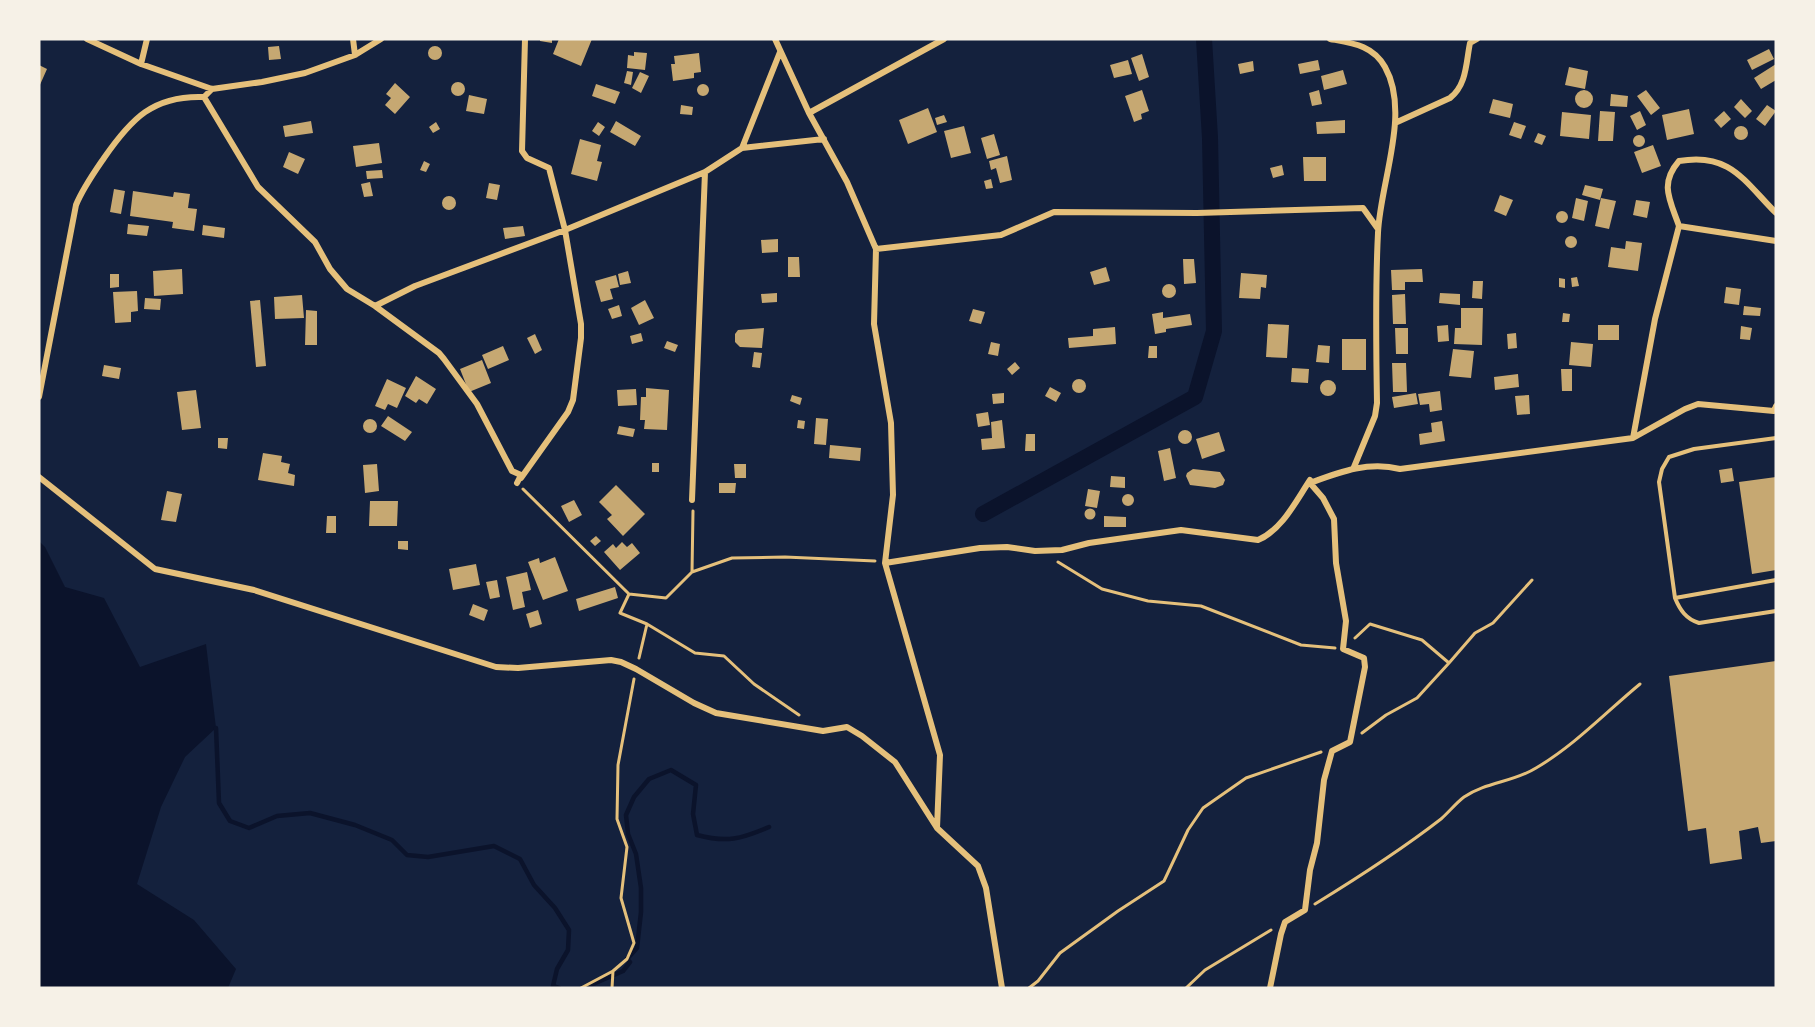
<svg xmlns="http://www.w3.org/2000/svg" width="1815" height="1027" font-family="Montserrat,sans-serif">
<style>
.water{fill:#0b132b}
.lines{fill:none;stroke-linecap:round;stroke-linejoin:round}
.stream{stroke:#0b132b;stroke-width:4.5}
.canal{stroke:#0b132b;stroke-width:16}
.building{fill:#c6a872}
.path{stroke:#e5c07b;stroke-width:3}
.service{stroke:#e5c07b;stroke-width:4}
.minor{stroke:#e5c07b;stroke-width:6}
</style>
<rect width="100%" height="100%" fill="#14213d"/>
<!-- water -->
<path class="water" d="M39 541 45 547 65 587 104 598 140 667 206 644 216 728 185 757 161 807 137 884 194 920 236 969 228 988H39Z"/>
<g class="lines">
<!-- stream -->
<path class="stream" d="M216 728 219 803 230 821 249 828 277 816 310 813 355 825 392 840 407 855 428 857 494 846 520 859 534 885 555 908 569 930 568 950 557 969 553 986 559 988
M584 988 623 971 630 962 627 959 637 948 641 912V888L636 854 628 834 626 815 634 797 649 779 671 770 696 785 693 814 697 835C727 843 741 839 769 827"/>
<!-- canal -->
<path class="canal" d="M983 514 1195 397 1214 331 1210 138 1204 39"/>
</g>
<!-- building -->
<path class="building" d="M540 39H552V43L540 41Z
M559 39H592L581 66 553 54Z
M279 46 281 59 269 60 268 47Z
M428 53a7 7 0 1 1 14 0a7 7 0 1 1-14 0Z
M1769 49 1774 59 1752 70 1747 60Z
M634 52 647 53 645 70 627 68 628 55 634 56Z
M699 53 701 72 694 73V78L673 81 671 64H675L674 56Z
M1142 54 1149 77 1139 81 1131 58Z
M1128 60 1132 74 1114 78 1110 65Z
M1318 60 1320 70 1300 74 1298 64Z
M1253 61 1254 71 1240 74 1238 64Z
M1776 64V80L1761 89 1754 78Z
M39 65 47 69 39 87Z
M1569 67 1588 71 1585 89 1565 85Z
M1343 70 1347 84 1324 90 1321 76Z
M627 71 633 72 631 85 624 83Z
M640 72 649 76 641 93 632 88Z
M451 89a7 7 0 1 1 14 0a7 7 0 1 1-14 0Z
M395 83 410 97 395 114 385 105 391 98 386 94Z
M697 90a6 6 0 1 1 12 0a6 6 0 1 1-12 0Z
M596 84 620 92 615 104 592 96Z
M1142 90 1149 111 1141 114 1142 119 1134 122 1125 96Z
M1319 90 1322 104 1312 106 1309 93Z
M1646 90 1660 108 1651 115 1637 96Z
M1575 99a9 9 0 1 1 18 0a9 9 0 1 1-18 0Z
M1611 94 1628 96 1627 107 1610 106Z
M469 95 487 99 484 114 466 111Z
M1493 99 1513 104 1510 118 1489 113Z
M1741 99 1752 111 1745 118 1734 107Z
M681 105 693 107 692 115 680 114Z
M1767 105 1776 111 1765 126 1756 119Z
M928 108 937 132 908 144 899 120Z
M1689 109 1694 134 1667 140 1662 115Z
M1600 111 1615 112 1613 141H1598Z
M1640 111 1646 125 1637 130 1630 116Z
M1724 111 1731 119 1721 128 1714 120Z
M1562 112 1591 115 1589 139 1560 136Z
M944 115 947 122 937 125 935 118Z
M1345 120V133L1317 134 1316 122Z
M311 121 313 133 285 137 283 126Z
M616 121 641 136 635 146 610 132Z
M436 122 440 129 433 133 429 127Z
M598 122 605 127 599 136 592 131Z
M1514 122 1526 126 1521 139 1509 135Z
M1734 133a7 7 0 1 1 14 0a7 7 0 1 1-14 0Z
M964 126 971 153 951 158 944 131Z
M1538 133 1546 136 1542 145 1534 142Z
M994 134 1000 155 987 159 981 138Z
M1633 141a6 6 0 1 1 12 0a6 6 0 1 1-12 0Z
M580 139 601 145 597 161 602 162 597 181 571 174Z
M379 143 382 163 356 167 353 146Z
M1653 145 1661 166 1642 173 1634 152Z
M289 152 305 159 298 174 283 167Z
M1007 156 1012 180 1000 183 996 168 991 170 989 161Z
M1303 157H1326V181H1304Z
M424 161 430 164 426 172 420 170Z
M1282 165 1284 175 1273 178 1270 168Z
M382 170 383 178 367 179 366 171Z
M991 179 993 188 986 189 984 181Z
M370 182 373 196 364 197 361 184Z
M489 183 500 185 497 200 486 198Z
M1585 185 1603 189 1600 200 1582 195Z
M114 189 125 191 121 214 110 212Z
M133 191 173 197 174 192 190 194 188 208 197 209 194 231 172 228 173 222 130 216Z
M1500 195 1513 200 1506 216 1494 211Z
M442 203a7 7 0 1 1 14 0a7 7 0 1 1-14 0Z
M1576 198 1588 201 1584 221 1572 218Z
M1601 198 1616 201 1609 229 1595 226Z
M1636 200 1650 202 1647 218 1633 215Z
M1556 217a6 6 0 1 1 12 0a6 6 0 1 1-12 0Z
M128 224 149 226 147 236 127 234Z
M203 225 225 228 224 238 202 235Z
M523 226 525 236 505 239 503 228Z
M1565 242a6 6 0 1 1 12 0a6 6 0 1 1-12 0Z
M778 239V252L762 253 761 240Z
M1626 241 1642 243 1638 271 1608 267 1611 247 1625 249Z
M788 257H799L800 277H788Z
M1183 259H1194L1196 283 1184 284Z
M1106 267 1110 281 1094 285 1090 272Z
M182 269 183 294 154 296 153 271Z
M1422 269 1423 282H1405V290H1392L1391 270Z
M628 271 631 283 620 285 618 274Z
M1241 273 1267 275 1266 288 1261 287 1260 299 1239 298Z
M110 274H119V287L110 288Z
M616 275 619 287 610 289 613 299 601 302 595 281Z
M1577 277 1579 286 1572 287 1571 278Z
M1559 278 1565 279V288L1559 287Z
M1473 281H1483L1482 299 1472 298Z
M1162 291a7 7 0 1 1 14 0a7 7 0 1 1-14 0Z
M1726 287 1741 289 1739 305 1724 303Z
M137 291 138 311 131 312V322L115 323 113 292Z
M777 293V302L762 303 761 294Z
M1440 293 1460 294V305L1439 303Z
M1405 294 1406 324H1393L1392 295Z
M302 295 304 318 275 319 274 297Z
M145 298 161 299 160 310 144 309Z
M260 300 266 366 256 367 250 301Z
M645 300 654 318 639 325 631 308Z
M619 305 622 316 612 319 608 309Z
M1744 306 1761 308 1760 316 1743 315Z
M1461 308H1483L1482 345 1454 344 1455 328H1461Z
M973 309 985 312 981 324 969 321Z
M306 310 317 311V345H305Z
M1163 312V318L1190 314 1192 325 1166 329V332L1155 334 1152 314Z
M1563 313 1570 314 1569 322H1562Z
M1268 324 1289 325 1287 358 1266 357Z
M1448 325 1449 341 1438 342 1437 326Z
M1598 325H1619V340H1598Z
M1741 326 1752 328 1750 340 1740 339Z
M1115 327 1116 344 1069 348 1068 338 1093 336V329Z
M764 328 762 348 740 347 735 342V334L738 330Z
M1395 328H1408V354H1396Z
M641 333 643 341 632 344 630 336Z
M1516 333 1517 348 1508 349 1507 334Z
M535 334 542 350 535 354 527 338Z
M1342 339H1366V370H1342Z
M667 341 678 345 675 352 664 348Z
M991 342 1000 344 998 356 988 354Z
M1571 342 1593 344 1591 367 1569 365Z
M1318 345 1330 346 1329 363 1316 362Z
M503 346 509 360 488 369 482 355Z
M1149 346H1157V358H1148Z
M1453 349 1474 351 1471 378 1449 376Z
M754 352 762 353 760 368 752 367Z
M482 360 491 383 469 392 460 369Z
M1015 362 1020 368 1012 375 1007 369Z
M1392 363H1406L1407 392H1393Z
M104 365 121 368 119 379 102 376Z
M1292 368 1309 369 1308 383 1291 382Z
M1561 369H1572V391H1562Z
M1518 374 1519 387 1495 390 1494 377Z
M416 376 436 389 427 404 419 399 416 403 405 396Z
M1072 386a7 7 0 1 1 14 0a7 7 0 1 1-14 0Z
M387 379 406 388 397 408 388 404 385 410 375 406Z
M1320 388a8 8 0 1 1 16 0a8 8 0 1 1-16 0Z
M1050 387 1061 393 1056 402 1045 396Z
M646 388 669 390 667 430 644 429 645 420H640L641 397H646Z
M636 389 637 405 618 406 617 390Z
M196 390 201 428 182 430 177 392Z
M1440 391 1442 410 1430 412 1429 404 1420 405 1418 394Z
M1004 393V403L993 404 992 394Z
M1416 393 1418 404 1394 408 1392 397Z
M792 395 802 398 800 405 790 401Z
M1529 395 1530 414 1517 415 1515 396Z
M988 412 990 425 978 427 976 414Z
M388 416 412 432 405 441 381 426Z
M816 418 828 419 826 445 814 444Z
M363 426a7 7 0 1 1 14 0a7 7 0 1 1-14 0Z
M798 420 805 421 804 429 797 428Z
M1002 420 1005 448 982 450 981 439 992 438 991 422Z
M1442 421 1445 441 1420 445 1419 434 1432 432 1431 423Z
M619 426 635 429 633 437 617 434Z
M1178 437a7 7 0 1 1 14 0a7 7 0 1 1-14 0Z
M1219 432 1225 451 1202 459 1196 439Z
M1026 434H1035V451H1025Z
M218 438H228L227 449 218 448Z
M830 445 861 448 860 461 829 458Z
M1170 448 1176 478 1164 481 1158 451Z
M263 453 282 456 281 462 290 464 288 473 295 475 294 486 258 480Z
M652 463H659V472H652Z
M377 464 379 491 365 493 363 465Z
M734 464H746V478H735Z
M1732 468 1734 481 1721 483 1719 470Z
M1193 469 1220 472 1225 480 1223 485 1215 488 1190 485 1186 476 1187 473Z
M1111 476 1125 477V488L1110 487Z
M1776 477V570L1752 574 1739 482Z
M719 483H736L735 493H719Z
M616 485 645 514 623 536 607 519 612 515 599 502Z
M1088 489 1100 491 1097 508 1085 506Z
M167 491 182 494 176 522 161 520Z
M1122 500a6 6 0 1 1 12 0a6 6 0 1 1-12 0Z
M574 500 582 515 569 522 561 506Z
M370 501H398L397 526H369Z
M1084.5 514a5.5 5.5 0 1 1 11 0a5.5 5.5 0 1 1-11 0Z
M327 516H336V533H326Z
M1104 516 1126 517V527H1104Z
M596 536 601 541 595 546 590 541Z
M398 541H408V550L398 549Z
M622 542 627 547 632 543 640 553 620 570 604 552 613 544 616 548Z
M555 557 568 591 543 600 528 562 539 558 540 563Z
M476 564 480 585 453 590 449 569Z
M527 572 531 590 522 592 525 607 513 610 506 577Z
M497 580 500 597 490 599 486 582Z
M615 587 618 598 579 611 576 599Z
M473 604 488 610 484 621 469 615Z
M538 610 542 624 530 628 526 614Z
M1776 661V841L1761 843 1758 827 1739 831 1742 859 1710 864 1706 828 1688 831 1669 676Z"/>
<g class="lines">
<!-- path -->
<path class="path" d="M523 489 629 594 620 613 647 624 695 653 724 656 754 684 799 715
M1058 562 1102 589 1148 601 1201 606 1301 645 1335 648
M692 572 693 511
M629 594 666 598 692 572 732 558 785 557 875 561
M1355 638 1370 624 1422 640 1449 663 1475 633 1493 623 1532 580
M639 658 647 624
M1362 733 1386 715 1417 698 1449 663
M1315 904C1359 877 1401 850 1441 819 1449 812 1456 803 1464 797 1486 782 1514 782 1536 768 1574 746 1606 712 1640 684
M581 988 613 971
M612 988 613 971 627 959 634 943 621 898 627 847 617 819 618 765 634 679
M1029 988 1038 981 1060 953 1118 911 1164 881 1188 830 1203 808 1246 778 1321 752
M1186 988 1205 970 1271 930"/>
<!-- service -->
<path class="service" d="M1776 438 1694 449 1669 457 1662 469 1659 482 1675 598C1680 610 1686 619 1699 623L1776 611
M1675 598 1776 580"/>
<!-- minor -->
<path class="minor" d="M87 39 141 64 212 89 262 82 305 73 355 55 381 39
M353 39 355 55
M775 39 809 113 847 182 876 249 874 324 891 423 893 495 885 563 940 755 937 828 978 866 986 888 1002 988
M1330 39C1352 43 1373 45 1385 67 1411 113 1380 183 1378 233 1375 290 1376 346 1377 403L1375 416 1354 467
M141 64 147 39
M212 89 204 97 258 187 315 242 330 269 347 289 375 306 439 353 444 359 477 404 512 471 521 475 517 483
M809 113 944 39
M1395 123 1450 98C1467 85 1466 62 1470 43L1477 39
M742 148 824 139
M1776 213C1744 181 1730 152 1679 161 1659 184 1670 200 1679 226L1776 241
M876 249 1001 235 1054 212 1197 213 1363 208 1378 229
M375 306 415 286 565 230 705 172 742 148 780 52
M39 397 76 205C83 188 93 174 104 158 131 119 153 95 204 97
M1633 438 1655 319 1679 226
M39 477 155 569 254 590 496 667 518 668 611 660 621 662 636 669 694 703 716 713 823 731 847 727 862 736 895 762 937 828
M521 478 568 412 573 400 581 338V324L565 230 549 168 527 158 522 151 525 39
M692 500 705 172
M885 563 980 548 1007 547 1035 551 1062 550 1089 543 1181 530 1258 540C1282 530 1296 501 1310 480V483C1340 472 1368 461 1400 469L1633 438 1685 409 1698 404 1774 411 1776 406
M1270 988 1281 934 1285 922 1305 910 1310 870 1317 843 1324 780 1332 751 1350 742 1365 667 1364 658 1343 649 1346 621 1336 563 1334 519 1323 498 1310 483"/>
</g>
<!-- border -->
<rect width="1815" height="1027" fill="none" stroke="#f6f1e7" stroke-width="81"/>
</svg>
